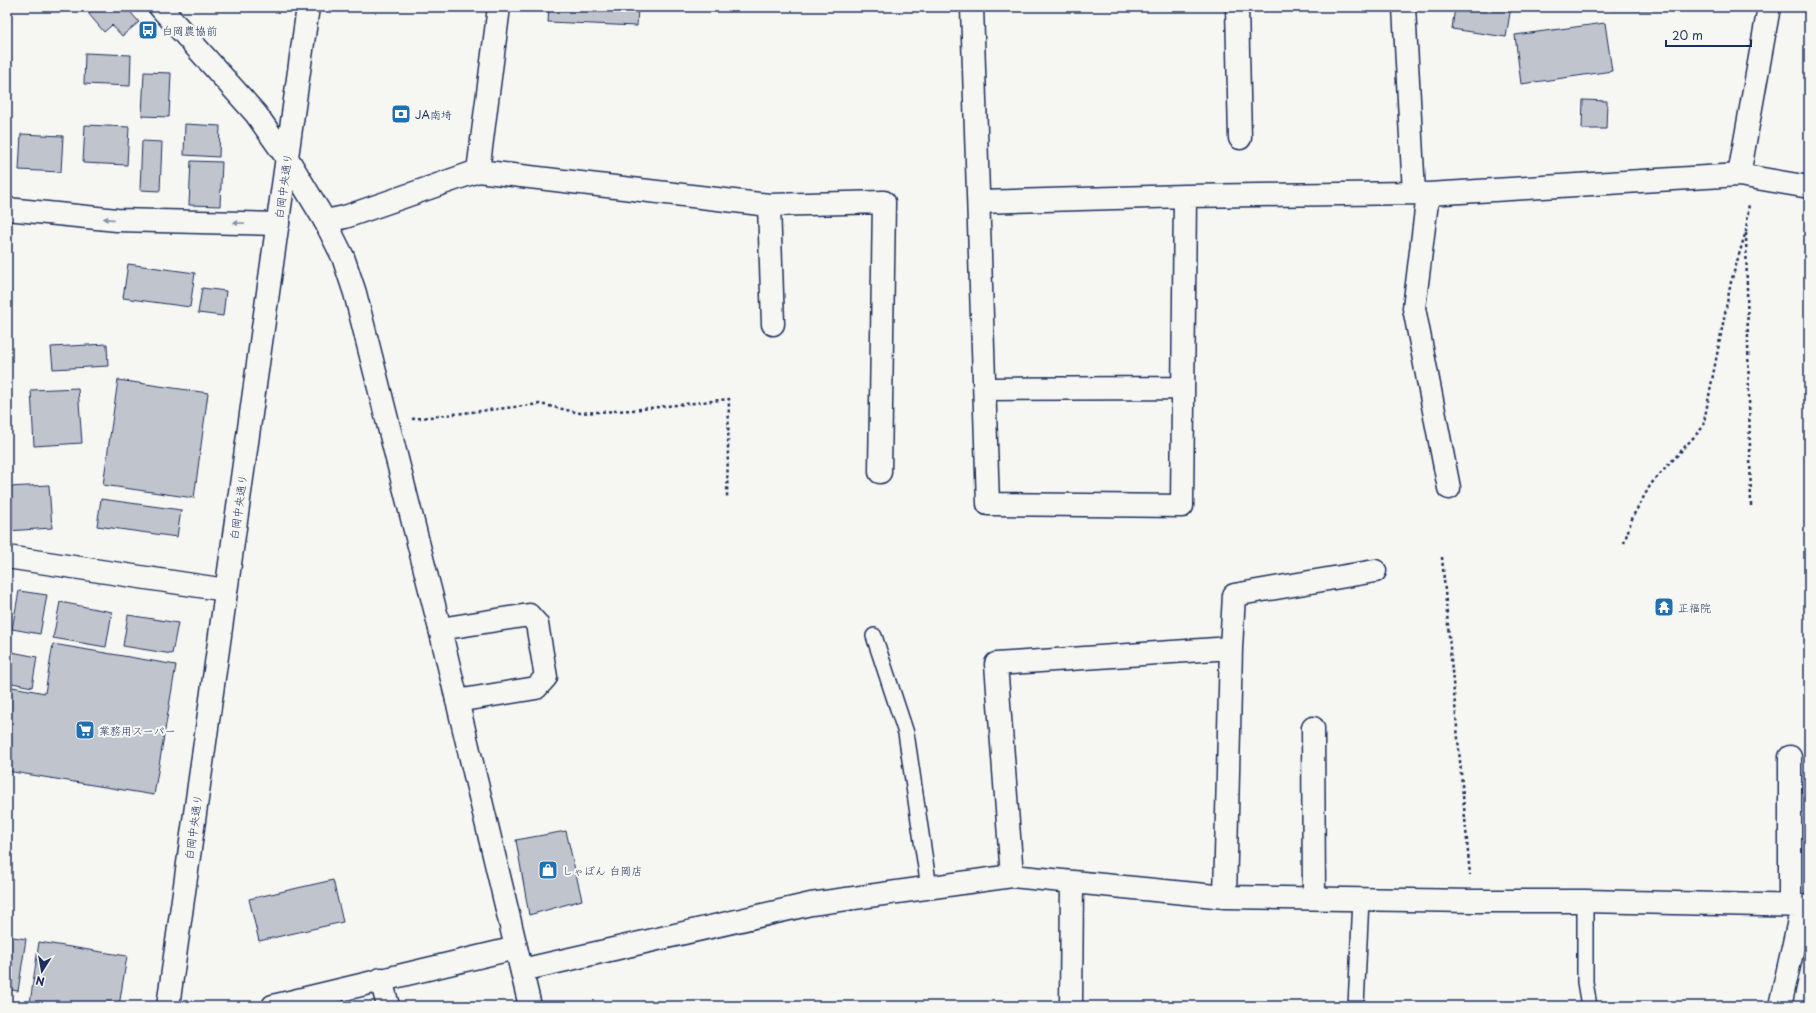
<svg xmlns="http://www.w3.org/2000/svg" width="1816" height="1013" font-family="'Playpen Sans','Klee One',sans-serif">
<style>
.building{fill:#c0c4cd;stroke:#1b2f5e}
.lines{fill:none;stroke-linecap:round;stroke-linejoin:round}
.lane-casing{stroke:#1b2f5e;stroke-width:18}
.street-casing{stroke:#1b2f5e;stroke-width:25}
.secondary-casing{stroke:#1b2f5e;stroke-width:25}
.path{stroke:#1b2f5e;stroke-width:2.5;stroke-dasharray:3 3;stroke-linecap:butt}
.lane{stroke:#f6f6f2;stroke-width:15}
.street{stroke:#f6f6f2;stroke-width:22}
.secondary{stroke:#f6f6f2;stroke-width:22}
.oneway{fill:#8892a8}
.labels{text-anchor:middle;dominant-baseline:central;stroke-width:4;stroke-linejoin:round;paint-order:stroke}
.poi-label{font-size:11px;fill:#1b2f5e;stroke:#f6f6f2;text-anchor:start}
.street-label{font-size:11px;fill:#1b2f5e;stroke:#f6f6f2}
</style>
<rect width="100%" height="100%" fill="#f6f6f2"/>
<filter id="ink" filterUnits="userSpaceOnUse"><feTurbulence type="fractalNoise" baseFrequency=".025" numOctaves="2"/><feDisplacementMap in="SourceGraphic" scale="8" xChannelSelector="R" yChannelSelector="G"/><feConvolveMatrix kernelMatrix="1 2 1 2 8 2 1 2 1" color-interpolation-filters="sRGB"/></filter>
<g filter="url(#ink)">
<!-- building -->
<path class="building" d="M95 7H126L139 22 122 36 112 25 104 32 88 13Z
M549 7H638L637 26 548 22Z
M1455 7H1511L1506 37 1452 29Z
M1613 7H1664V10H1613Z
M1605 23 1612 71 1521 84 1515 35Z
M85 53 131 55 130 86 84 84Z
M144 72 171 73 169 117 142 116Z
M1583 100 1607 101 1606 129H1582Z
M185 124 220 126 219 157 184 155Z
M85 125 129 127 127 165 83 163Z
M21 134 63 136 61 172 19 170Z
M142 141 162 142 160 191 140 190Z
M191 161 222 162 220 206 189 205Z
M128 264 195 273 190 307 123 298Z
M202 288 226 291 223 316 198 313Z
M107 344 108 366 53 369 51 347Z
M118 380 208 393 194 498 103 485Z
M78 388 82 443 34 446 31 390Z
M49 485 52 528 7 531V487Z
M101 499 181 510 177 537 97 526Z
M19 591 47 595 40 634 12 629Z
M60 602 112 612 106 647 53 638Z
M128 615 178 623 172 654 123 646Z
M53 644 176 665 154 795 7 771V686L45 693Z
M7 651 37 657 32 687 7 682Z
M566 831 582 900 529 915 516 840Z
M333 880 343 922 259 941 249 899Z
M7 936 26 939 18 991 7 989Z
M39 942 127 956 119 1006H49L30 1003Z"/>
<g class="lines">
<!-- lane casing -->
<g class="lane-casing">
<path id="lane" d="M874 636 906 733 929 888
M1585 901V982L1589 1006
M1356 1006 1361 899"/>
</g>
<!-- street casing -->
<g class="street-casing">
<path id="street" d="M972 7 988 504 1182 506 1185 196
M1237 7 1240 138
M1404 7 1414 193 1428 194 1739 175 1809 187
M478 171 769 205 884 202 880 472
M1739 175 1769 7
M1428 194 1414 308 1449 488
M980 202 1185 196 1414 193
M769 205 773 324
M7 209 117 220 278 224
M325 221 345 217 478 171 499 7
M985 389 1183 388
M7 557 226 590
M440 629 529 615 537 624 546 677 536 688 457 701
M1231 648 1234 595 1375 571
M1313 728 1314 898
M1012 876 996 664 1231 648 1225 897
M1790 906V757
M522 970 811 904 1012 876 1225 897 1473 901H1585L1809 906
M381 979 388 1006
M1071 1006 1072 882
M1780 1006 1802 907"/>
</g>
<!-- secondary casing -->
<g class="secondary-casing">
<path id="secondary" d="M160 7 256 114 287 158 325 221 343 257 355 293 440 629 530 1006
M168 1006 308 7
M273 1006 516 948"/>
</g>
<!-- path -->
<path class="path" d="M1746 233 1751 506
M412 419 540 404 580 413 632 410 729 399 727 497
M1624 543 1633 516 1651 484 1703 427 1731 282 1746 231 1749 203
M1442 557 1470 875"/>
<!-- lane -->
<use href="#lane" class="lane"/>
<!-- street -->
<use href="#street" class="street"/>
<!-- secondary -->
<use href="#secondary" class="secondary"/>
</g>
<!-- one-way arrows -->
<defs><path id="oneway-solid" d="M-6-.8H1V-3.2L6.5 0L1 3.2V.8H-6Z"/></defs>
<g class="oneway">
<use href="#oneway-solid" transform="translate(109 219) rotate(-174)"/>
<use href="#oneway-solid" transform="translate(239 223) rotate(-179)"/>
</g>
</g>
<!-- icons -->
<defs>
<g id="bus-square" transform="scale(1)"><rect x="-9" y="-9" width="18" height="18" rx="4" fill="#1f6fb2" stroke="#f6f6f2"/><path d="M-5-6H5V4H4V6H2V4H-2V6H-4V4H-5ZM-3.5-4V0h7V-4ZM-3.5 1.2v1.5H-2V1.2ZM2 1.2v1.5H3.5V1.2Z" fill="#fff"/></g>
<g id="bank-square" transform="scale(1)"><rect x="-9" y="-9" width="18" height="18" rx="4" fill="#1f6fb2" stroke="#f6f6f2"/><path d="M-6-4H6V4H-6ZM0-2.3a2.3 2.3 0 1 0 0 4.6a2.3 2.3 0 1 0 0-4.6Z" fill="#fff"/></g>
<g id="temple-square" transform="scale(1)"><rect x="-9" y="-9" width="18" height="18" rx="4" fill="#1f6fb2" stroke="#f6f6f2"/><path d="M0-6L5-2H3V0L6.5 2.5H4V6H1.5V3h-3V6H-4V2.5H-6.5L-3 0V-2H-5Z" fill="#fff"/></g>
<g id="supermarket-square" transform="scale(1)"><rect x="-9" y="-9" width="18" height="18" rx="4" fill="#1f6fb2" stroke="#f6f6f2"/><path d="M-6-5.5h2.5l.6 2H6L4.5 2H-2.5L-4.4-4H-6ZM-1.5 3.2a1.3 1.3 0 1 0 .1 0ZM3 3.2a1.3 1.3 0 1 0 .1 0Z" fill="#fff"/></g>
<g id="shop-square" transform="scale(1)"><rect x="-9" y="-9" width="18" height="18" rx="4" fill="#1f6fb2" stroke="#f6f6f2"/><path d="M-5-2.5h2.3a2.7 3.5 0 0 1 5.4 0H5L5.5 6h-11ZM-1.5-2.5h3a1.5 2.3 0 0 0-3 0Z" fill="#fff"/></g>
</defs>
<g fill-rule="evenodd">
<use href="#bus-square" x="148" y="30"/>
<use href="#bank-square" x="401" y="114"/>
<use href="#temple-square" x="1664" y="607"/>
<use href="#supermarket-square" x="85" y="730"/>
<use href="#shop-square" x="548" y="870"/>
</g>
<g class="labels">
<!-- poi labels -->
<g class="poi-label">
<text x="162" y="30">白岡農協前</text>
<text x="415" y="114">JA南埼</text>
<text x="1678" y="607">正福院</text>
<text x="99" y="730">業務用スーパー</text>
<text x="562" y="870">しゃぼん 白岡店</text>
</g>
<!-- street labels -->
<g class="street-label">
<text transform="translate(283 186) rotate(-82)">白岡中央通り</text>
<text transform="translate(238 507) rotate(-82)">白岡中央通り</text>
<text transform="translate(193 827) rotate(-82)">白岡中央通り</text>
</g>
</g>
<!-- margin -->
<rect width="1816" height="1013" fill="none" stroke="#f6f6f2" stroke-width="24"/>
<rect x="12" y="12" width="1792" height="989" fill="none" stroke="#1b2f5e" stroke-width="1.5" filter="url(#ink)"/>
<!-- north arrow -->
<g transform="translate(42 971) rotate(191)" stroke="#f6f6f2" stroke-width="3" paint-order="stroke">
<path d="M0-3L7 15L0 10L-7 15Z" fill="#1b2f5e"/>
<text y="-6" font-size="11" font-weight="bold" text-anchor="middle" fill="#1b2f5e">N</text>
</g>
<!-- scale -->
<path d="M1666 40v6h85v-6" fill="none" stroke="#1b2f5e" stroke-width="2"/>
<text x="1672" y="40" font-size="12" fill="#1b2f5e" stroke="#f6f6f2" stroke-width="3" paint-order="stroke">20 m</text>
</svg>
